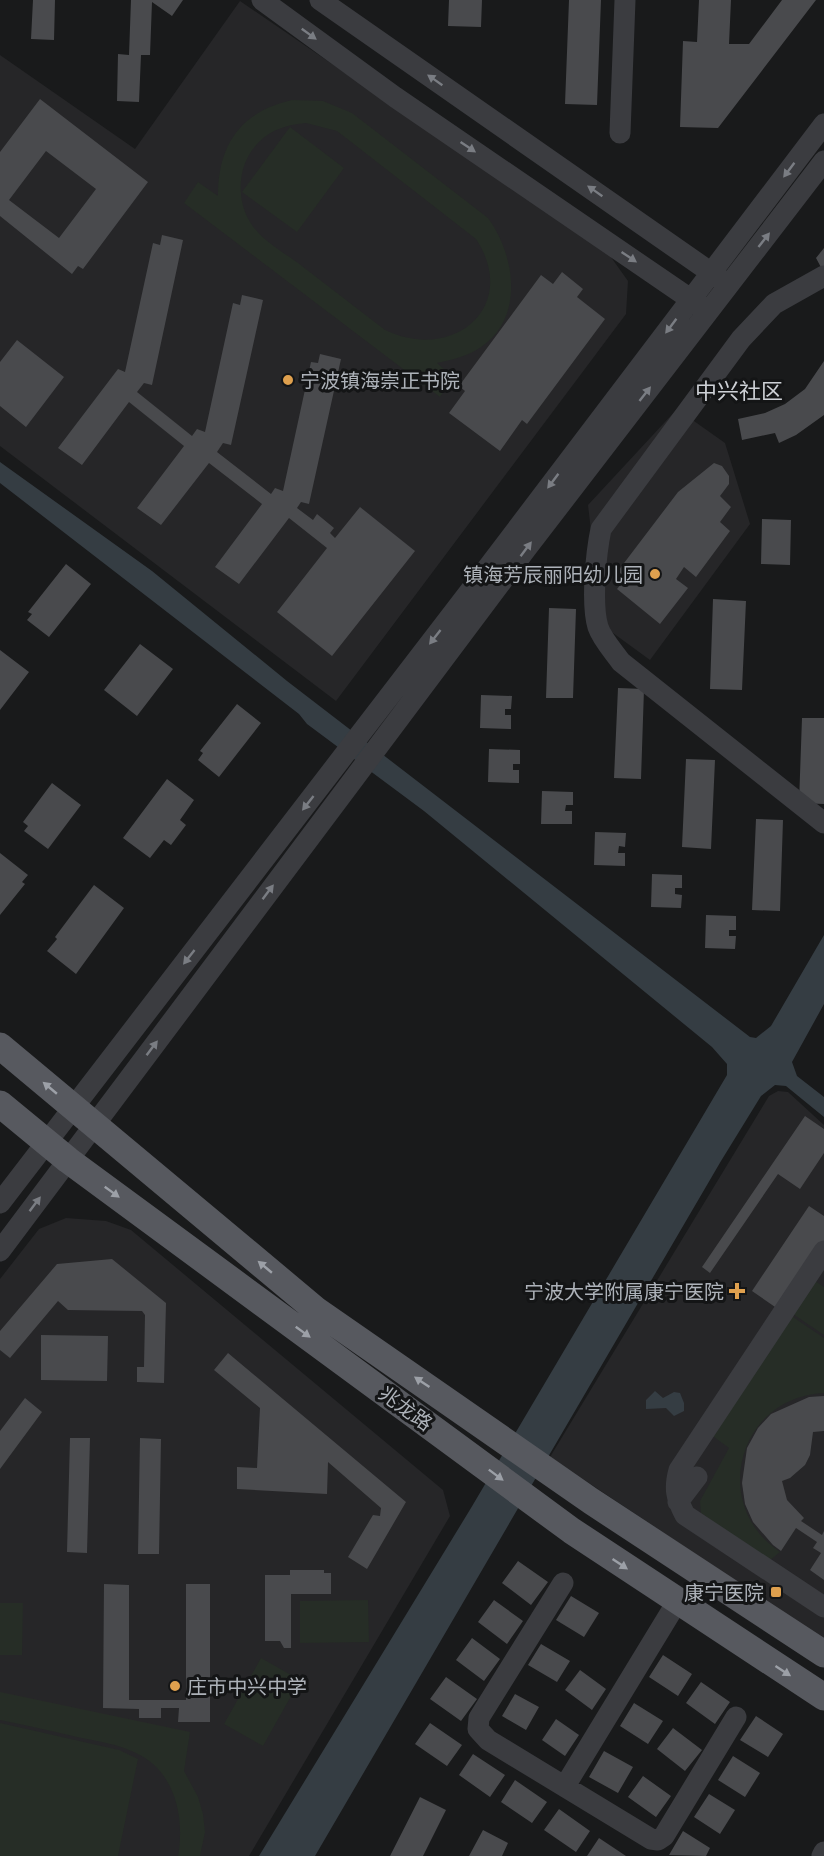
<svg xmlns="http://www.w3.org/2000/svg" width="824" height="1856" font-family="Ubuntu,'Noto Sans SC',sans-serif">
<style>
.built{fill:#262628}
.green{fill:#262d26;fill-rule:evenodd}
.water{fill:#353d43}
.building{fill:#494a4d;fill-rule:evenodd}
.lines{fill:none;stroke-linecap:round;stroke-linejoin:round}
.minor{stroke:#3b3c40;stroke-width:21}
.major{stroke:#57595f;stroke-width:27}
.oneway{fill:#7a7d83}
.oneway2{fill:#9ca0a7}
.poi-dot{fill:#dfa04e;stroke:#141516;stroke-width:2}
.labels{text-anchor:middle;dominant-baseline:central;stroke-width:6;stroke-linejoin:round;paint-order:stroke}
.poi-label{font-size:20px;fill:#adb2b9;stroke:#141516;text-anchor:end}
.street-label{font-size:20px;fill:#adb2b9;stroke:#141516}
.quarter-label{font-size:22px;fill:#ced1d6;stroke:#141516}
</style>
<rect width="100%" height="100%" fill="#191a1b"/>
<!-- built -->
<path class="built" d="M240 1 608 253 628 281 626 314 336 701 0 446V55L135 149Z
M677 409 725 443 750 524 650 660 602 625 588 505Z
M778 1091 788 1092 824 1125V1640L550 1457 769 1096Z
M66 1218 106 1221 131 1230 443 1490 450 1516 249 1856H0V1279L39 1229Z"/>
<!-- green -->
<path class="green" d="M292 100 323 101 352 113 488 218C515 255 525 317 481 347 468 356 452 360 437 363L453 377 440 397 184 203 198 182 218 196C218 145 240 112 292 100ZM306 123 337 131 476 239C520 306 454 363 385 330 356 308 327 285 298 263 283 252 263 241 252 225 238 205 237 176 249 155 262 133 282 125 306 123Z
M290 127 344 168 297 232 242 192Z
M815 1281 824 1287V1335L793 1314Z
M790 1315 824 1338V1393C738 1397 709 1505 780 1552L769 1561 701 1513 700 1501 729 1448 710 1434Z
M368 1600 369 1642 300 1643V1601Z
M0 1603H23L22 1655H0Z
M261 1658 300 1680 263 1746 224 1724Z
M0 1692 190 1732 184 1771 198 1797 203 1814 205 1832 200 1856H178C185 1817 175 1771 136 1753 118 1744 97 1741 77 1737 52 1731 26 1725 0 1720Z
M0 1723 119 1750 138 1759 118 1856H0Z"/>
<!-- water -->
<path class="water" d="M0 462 152 571 287 681 750 1037 756 1038 771 1026 824 935V1004L792 1062 797 1076 824 1097V1117L786 1086 775 1085 761 1096 721 1161 315 1856H259L471 1508 727 1075V1064L712 1047 424 811 307 724 299 714 0 483Z
M655 1391 663 1398 674 1392 680 1393 684 1403V1411L674 1416 666 1408 646 1409V1400Z"/>
<!-- building -->
<path class="building" d="M33 0H55L54 40 31 39Z
M131 0H183L172 16 152 2 150 55H141L139 102 117 101 118 54 129 55Z
M449 0H482L481 27 448 26Z
M569 0H601L597 105 565 104Z
M699 0H731L729 44H749L782 0H816L718 128 680 127 683 41 697 42Z
M40 99 148 182 83 269 78 266 72 274 0 216V152ZM46 151 96 189 59 238 9 200Z
M162 235 183 240 152 385 144 383 137 392 192 436 197 429 205 432 233 303 240 305 242 295 263 300 231 445 223 443 217 452 271 494 275 488 283 491 311 362 318 363 320 354 341 359 309 504 301 502 297 508 313 520 317 514 334 528 330 533 335 538 360 507 415 551 332 656 277 612 327 548 289 518 239 584 215 567 262 504 209 463 161 525 137 508 184 446 129 402 82 465 58 448 118 369 125 372 153 243 160 245Z
M824 248V273L816 258Z
M562 272 583 289 577 297 605 319 527 424 522 420 500 451 449 413 465 391 459 386 541 275 553 284Z
M17 340 64 377 26 427 0 406V362Z
M824 361V415L796 435 779 443 775 433 742 440 738 419 765 413 785 404 805 389Z
M714 463 722 466 729 476V484L720 496 731 507 720 522 730 531 696 577 684 567 676 579 688 588 660 624 617 589 626 578 618 571 678 492Z
M762 519 791 520 790 565 761 564Z
M66 564 91 584 49 637 27 620 32 614 28 612Z
M713 599 746 601 742 690 710 689Z
M549 608 576 609 573 698H546Z
M140 644 173 669 137 716 104 690Z
M0 650 29 672 0 710Z
M618 688 644 689 641 779 614 778Z
M481 695 512 696 511 709H505V715H511V729L480 728Z
M237 704 261 723 219 777 198 760 203 753 200 751Z
M802 718H824V804L799 803Z
M489 749 520 750V764H513V770H519V783L488 782Z
M686 759 715 760 711 849 682 847Z
M167 779 194 800 180 820 186 825 171 845 164 840 150 858 123 838Z
M52 783 81 805 48 849 24 831 28 826 23 822Z
M542 791 573 792V805H566L565 811H572V824H541Z
M756 819 783 820 780 911 752 910Z
M595 832 626 833 625 847 619 846 618 853H625V866L594 865Z
M0 853 28 875 22 882 25 884 0 915Z
M652 874 682 875V888H675V894L682 895 681 908 651 907Z
M94 885 124 908 76 974 47 951 57 939 55 937Z
M706 915 736 916V930H729V936H736L735 949 705 948Z
M805 1116 824 1129V1153L800 1189 778 1174 710 1273 702 1267Z
M809 1206 824 1216V1241L778 1309 752 1291Z
M112 1259 166 1303 164 1383 137 1382V1367H144L145 1315 142 1311 68 1310 58 1301 10 1358 0 1350V1331L57 1264Z
M41 1335 108 1336 107 1381 41 1380Z
M228 1353 406 1502 367 1569 348 1557 373 1515 380 1516 381 1508 328 1462 327 1494 237 1489V1467L257 1468 260 1408 214 1370Z
M824 1396V1431L813 1432 810 1455 805 1465 790 1478 782 1481 787 1500 804 1518 801 1521 822 1535 824 1531V1580L810 1570 821 1553 813 1548 817 1542 796 1528 781 1551 773 1545 753 1522 745 1504 742 1483 747 1448 758 1428 771 1414 809 1397Z
M25 1398 42 1412 0 1469V1431Z
M70 1438H90L87 1553 67 1552Z
M140 1438 161 1439 159 1554H138Z
M518 1561 548 1582 531 1605 502 1583Z
M290 1570H324V1573H331V1594H291V1648H284L280 1641H265V1575H290Z
M104 1584 129 1585V1700H186V1584H210V1722H178L179 1708H161V1718H139V1709L103 1708Z
M571 1596 599 1613 584 1637 556 1620Z
M494 1600 523 1621 507 1644 478 1622Z
M472 1638 500 1659 484 1681 456 1660Z
M541 1644 570 1661 557 1682 528 1665Z
M663 1655 692 1674 678 1696 649 1677Z
M580 1670 606 1689 592 1710 565 1690Z
M446 1677 477 1699 461 1721 430 1699Z
M701 1682 730 1702 715 1724 686 1703Z
M515 1694 539 1707 526 1730 502 1716Z
M634 1703 663 1721 648 1744 620 1726Z
M756 1716 783 1734 768 1757 740 1740Z
M556 1719 579 1735 565 1756 542 1740Z
M430 1723 462 1745 447 1766 415 1744Z
M673 1728 702 1750 685 1771 657 1749Z
M604 1751 633 1767 618 1793 589 1777Z
M473 1754 505 1775 490 1797 459 1775Z
M733 1756 760 1773 745 1797 718 1780Z
M643 1776 671 1796 656 1817 628 1797Z
M515 1780 547 1802 532 1823 501 1802Z
M709 1794 735 1810 720 1834 694 1817Z
M420 1797 446 1810 423 1856H390Z
M559 1809 590 1831 576 1852 544 1830Z
M483 1830 508 1843 502 1856H469Z
M683 1831 710 1848 706 1856 669 1855Z
M599 1838 626 1856H587Z"/>
<g class="lines">
<!-- minor -->
<path class="minor" d="M262 0 395 97 702 307
M320 0 723 281
M620 133 625 0
M824 276 774 304 741 339 601 529C596 553 591 604 598 627 602 639 614 652 621 662L824 823
M0 1203 467 595 824 124
M0 1251 526 549 824 161
M824 1251 679 1470C674 1488 676 1498 685 1515L824 1607
M678 1502 697 1477
M563 1583 479 1718 478 1729 488 1740 651 1839 658 1840 664 1836 736 1717
M565 1786 677 1602
M822 1856 824 1852"/>
<!-- major -->
<path class="major" d="M0 1046 316 1310 591 1501 824 1654
M0 1104 68 1160 572 1531 824 1697"/>
</g>
<!-- one-way arrows -->
<defs><path id="oneway-solid" d="M-6-.8H1V-3.2L6.5 0L1 3.2V.8H-6Z" transform="scale(1.5)"/></defs>
<g class="oneway">
<use href="#oneway-solid" transform="translate(309 34) rotate(36)"/>
<use href="#oneway-solid" transform="translate(435 80) rotate(-145)"/>
<use href="#oneway-solid" transform="translate(468 147) rotate(34)"/>
<use href="#oneway-solid" transform="translate(789 170) rotate(127)"/>
<use href="#oneway-solid" transform="translate(595 191) rotate(-145)"/>
<use href="#oneway-solid" transform="translate(764 240) rotate(-52)"/>
<use href="#oneway-solid" transform="translate(629 257) rotate(34)"/>
<use href="#oneway-solid" transform="translate(671 326) rotate(127)"/>
<use href="#oneway-solid" transform="translate(645 394) rotate(-52)"/>
<use href="#oneway-solid" transform="translate(553 481) rotate(127)"/>
<use href="#oneway-solid" transform="translate(526 549) rotate(-53)"/>
<use href="#oneway-solid" transform="translate(435 637) rotate(128)"/>
<use href="#oneway-solid" transform="translate(308 803) rotate(128)"/>
<use href="#oneway-solid" transform="translate(268 892) rotate(-53)"/>
<use href="#oneway-solid" transform="translate(189 957) rotate(128)"/>
<use href="#oneway-solid" transform="translate(152 1048) rotate(-53)"/>
<use href="#oneway-solid" transform="translate(35 1204) rotate(-53)"/>
</g>
<g class="oneway2">
<use href="#oneway-solid" transform="translate(50 1088) rotate(-140)"/>
<use href="#oneway-solid" transform="translate(112 1192) rotate(36)"/>
<use href="#oneway-solid" transform="translate(265 1267) rotate(-140)"/>
<use href="#oneway-solid" transform="translate(303 1332) rotate(36)"/>
<use href="#oneway-solid" transform="translate(422 1382) rotate(-146)"/>
<use href="#oneway-solid" transform="translate(496 1475) rotate(37)"/>
<use href="#oneway-solid" transform="translate(620 1564) rotate(34)"/>
<use href="#oneway-solid" transform="translate(783 1671) rotate(33)"/>
</g>
<!-- markers -->
<g class="poi-dot">
<circle cx="288" cy="380" r="6"/>
<circle cx="655" cy="574" r="6"/>
<path d="M734 1282h6v6h6v6h-6v6h-6v-6h-6v-6h6z"/>
<rect x="770" y="1586" width="12" height="12" rx="3"/>
<circle cx="175" cy="1686" r="6"/>
</g>
<g class="labels">
<!-- poi labels -->
<g class="poi-label">
<text x="300" y="380" text-anchor="start">宁波镇海崇正书院</text>
<text x="643" y="574">镇海芳辰丽阳幼儿园</text>
<text x="724" y="1291">宁波大学附属康宁医院</text>
<text x="764" y="1592">康宁医院</text>
<text x="187" y="1686" text-anchor="start">庄市中兴中学</text>
</g>
<!-- street labels -->
<g class="street-label">
<text transform="translate(406 1408) rotate(36)">兆龙路</text>
</g>
<!-- quarter labels -->
<g class="quarter-label">
<text x="739" y="390">中兴社区</text>
</g>
</g>
</svg>
